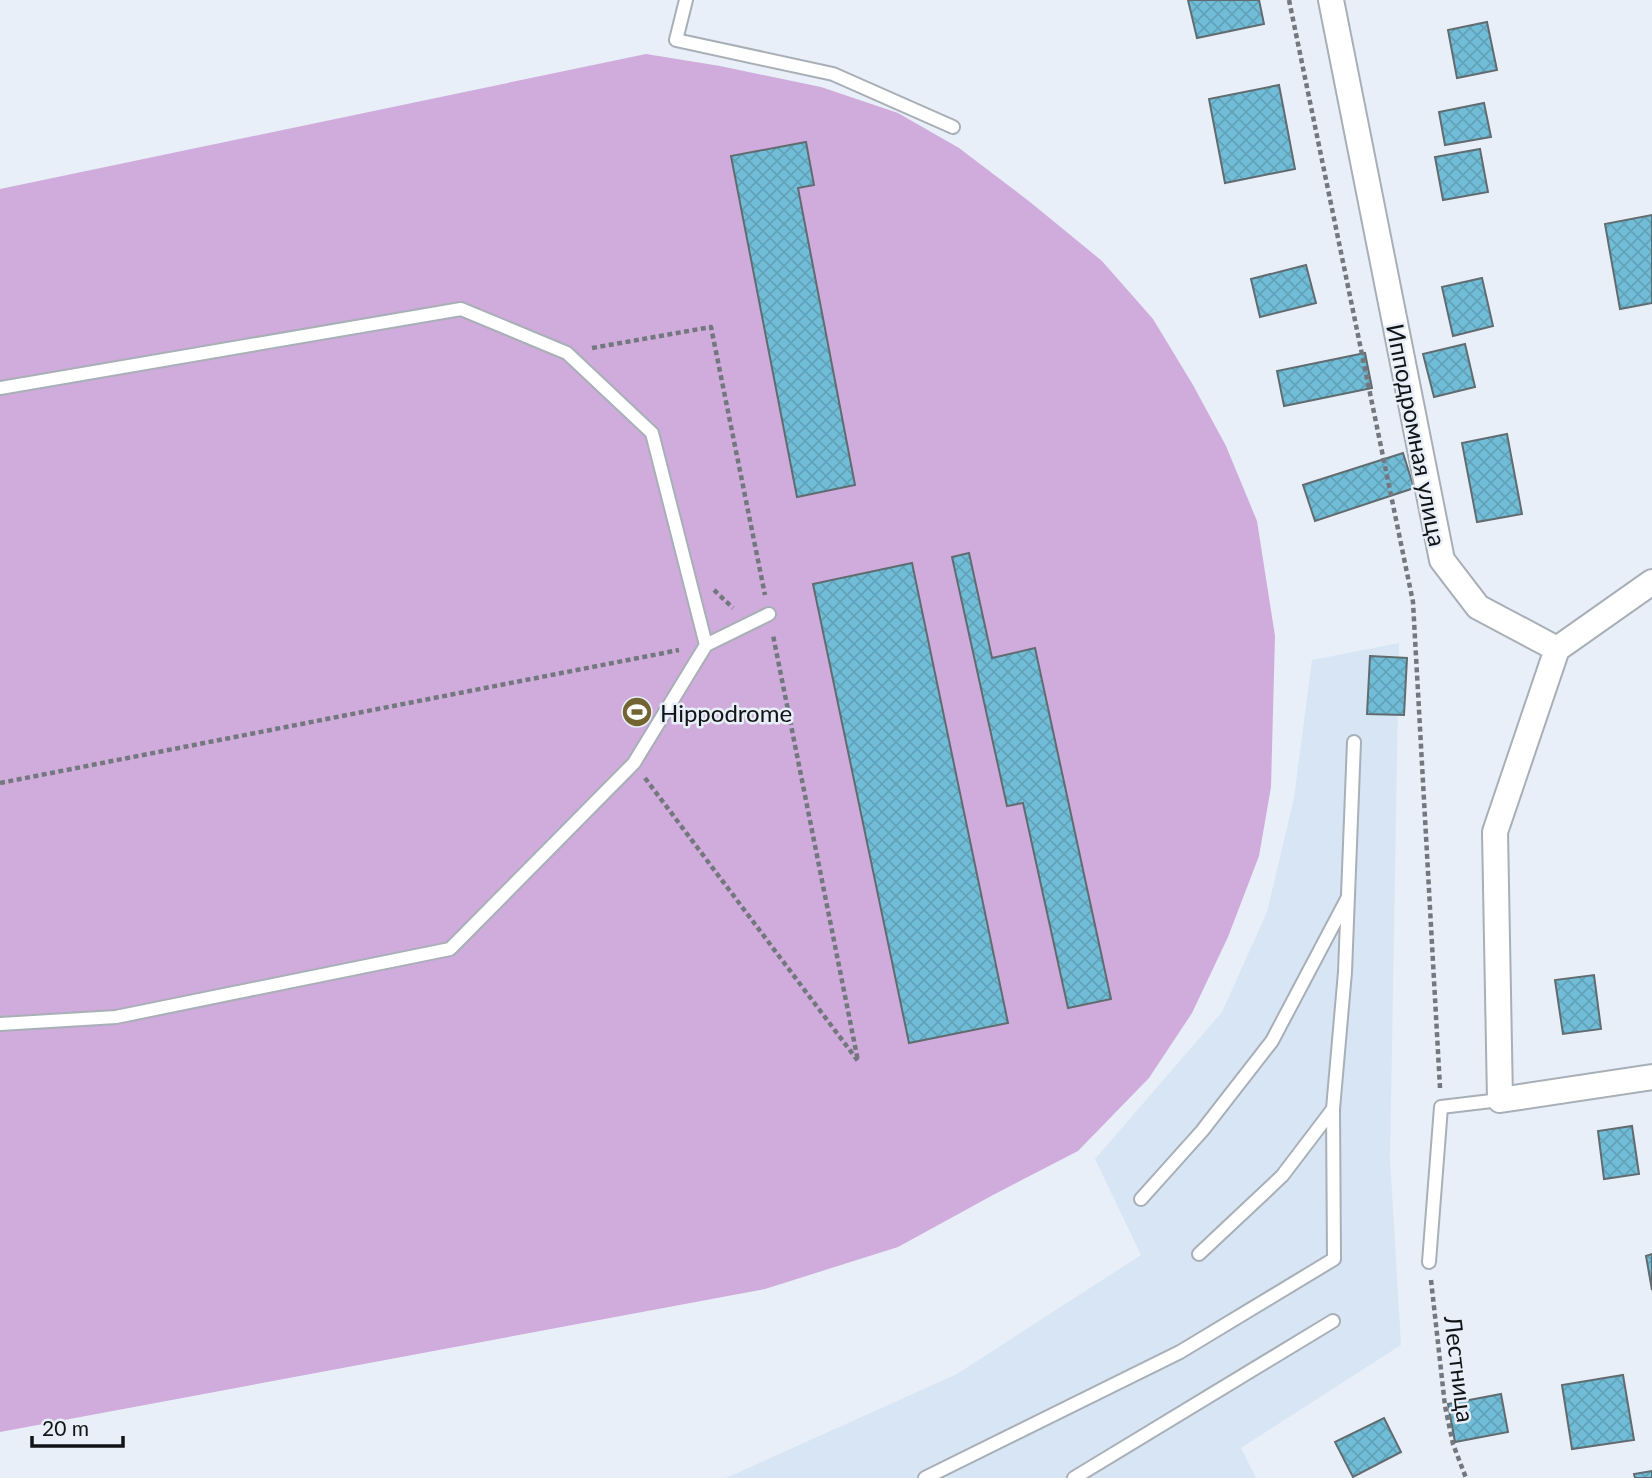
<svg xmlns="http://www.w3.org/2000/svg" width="1652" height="1478" font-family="Lato,sans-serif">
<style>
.built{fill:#d8e5f4}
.green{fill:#cfacdb}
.building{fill:url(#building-cross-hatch);stroke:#616c70;stroke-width:2}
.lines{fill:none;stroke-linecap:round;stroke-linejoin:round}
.service-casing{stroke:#a8afb7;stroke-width:16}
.minor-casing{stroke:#a8afb7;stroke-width:28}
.path{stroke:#73787e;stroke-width:4.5;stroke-dasharray:5 3.5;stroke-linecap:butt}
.service{stroke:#fff;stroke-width:12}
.minor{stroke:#fff;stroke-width:24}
.labels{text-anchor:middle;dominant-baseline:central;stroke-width:5;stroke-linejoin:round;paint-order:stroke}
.street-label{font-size:24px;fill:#111417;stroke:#e8eff8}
.poi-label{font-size:24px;fill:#111417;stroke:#e8eff8;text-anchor:start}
</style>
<defs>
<pattern id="building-cross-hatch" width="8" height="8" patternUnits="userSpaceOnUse" patternTransform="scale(1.75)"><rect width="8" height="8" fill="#71bdd7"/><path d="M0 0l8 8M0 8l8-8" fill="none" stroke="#61a2b8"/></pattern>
</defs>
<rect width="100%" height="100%" fill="#e8eff8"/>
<!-- built -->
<path class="built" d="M1399 643 1390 1159 1401 1345 1241 1448 1256 1478H726L957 1374 1141 1255 1095 1159 1222 1012 1267 912 1294 798 1312 660Z"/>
<!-- green -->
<path class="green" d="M646 54 720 66 821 87 898 113 959 148 1030 202 1102 261 1153 319 1193 385 1226 446 1257 521 1275 636 1271 787 1259 856 1228 937 1192 1013 1149 1078 1078 1151 993 1195 898 1247 765 1289 0 1432V189Z"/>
<!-- building -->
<path class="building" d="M1188 0H1259L1264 24 1197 38Z
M1487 22 1497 70 1457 78 1448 30Z
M1279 85 1295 169 1225 183 1209 99Z
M1484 103 1491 137 1445 145 1439 112Z
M806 142 814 185 798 188 855 485 797 497 731 156Z
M1480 149 1488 192 1443 200 1435 157Z
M1652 215V303L1620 309 1605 224Z
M1306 265 1316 303 1260 317 1251 279Z
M1482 278 1493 326 1453 336 1442 287Z
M1465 344 1475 387 1434 397 1423 354Z
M1365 353 1372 388 1284 406 1277 371Z
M1507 434 1522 514 1477 522 1462 443Z
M1403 453 1414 488 1315 521 1303 485Z
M969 553 992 658 1035 648 1111 999 1068 1008 1023 803 1007 806 952 557Z
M912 563 1008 1023 909 1043 813 584Z
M1370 656 1407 658 1404 715 1367 714Z
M1594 975 1601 1029 1563 1034 1555 980Z
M1632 1126 1639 1174 1604 1179 1598 1131Z
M1652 1254V1290L1646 1256Z
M1623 1375 1634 1440 1572 1449 1562 1385Z
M1501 1394 1508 1432 1455 1442 1448 1404Z
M1384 1418 1401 1452 1353 1477 1335 1442Z
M1652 1471V1478H1635L1634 1474Z"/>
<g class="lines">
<!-- service casing -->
<g class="service-casing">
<path id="service" d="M686 0 676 40 833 74 953 127
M0 388 461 309 567 353 652 433 706 645
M0 1024 116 1017 450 949 634 763 706 645 769 614
M1141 1199 1202 1131 1272 1041 1347 899
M1199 1254 1282 1176 1333 1109
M1429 1262 1441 1107 1500 1100
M925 1478 1180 1352 1334 1259 1333 1109 1345 972 1354 742
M1074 1478 1333 1321"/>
</g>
<!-- minor casing -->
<g class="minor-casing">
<path id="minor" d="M1331 0 1442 560 1478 607 1557 649 1495 832 1500 1100 1652 1077
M1557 649 1652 582"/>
</g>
<!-- path -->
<path class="path" d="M1289 0 1413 602 1440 1088
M592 348 711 327 765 595
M714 590 733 608
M645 778 858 1061 773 635
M0 783 679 650
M1431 1280 1445 1406 1453 1444 1466 1478"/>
<!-- service -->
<use href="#service" class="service"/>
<!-- minor -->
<use href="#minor" class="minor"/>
</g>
<!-- icons -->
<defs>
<g id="stadium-disc" transform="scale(1.575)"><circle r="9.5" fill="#746432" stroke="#e8eff8"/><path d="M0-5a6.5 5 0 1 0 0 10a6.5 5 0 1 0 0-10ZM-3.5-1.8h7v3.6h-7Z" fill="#fff"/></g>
</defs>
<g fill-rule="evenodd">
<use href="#stadium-disc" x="637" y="712"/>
</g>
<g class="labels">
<!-- street labels -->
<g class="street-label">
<text transform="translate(1417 435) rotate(79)">Ипподромная улица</text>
<text transform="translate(1460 1369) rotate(83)">Лестница</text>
</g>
<!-- poi labels -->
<g class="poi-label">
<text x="660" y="712">Hippodrome</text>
</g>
</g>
<!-- scale -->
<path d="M32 1436v10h91v-10" fill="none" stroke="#111417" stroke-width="3.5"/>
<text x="42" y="1436" font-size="21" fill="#111417" stroke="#e8eff8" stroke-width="5" paint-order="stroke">20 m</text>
</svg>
